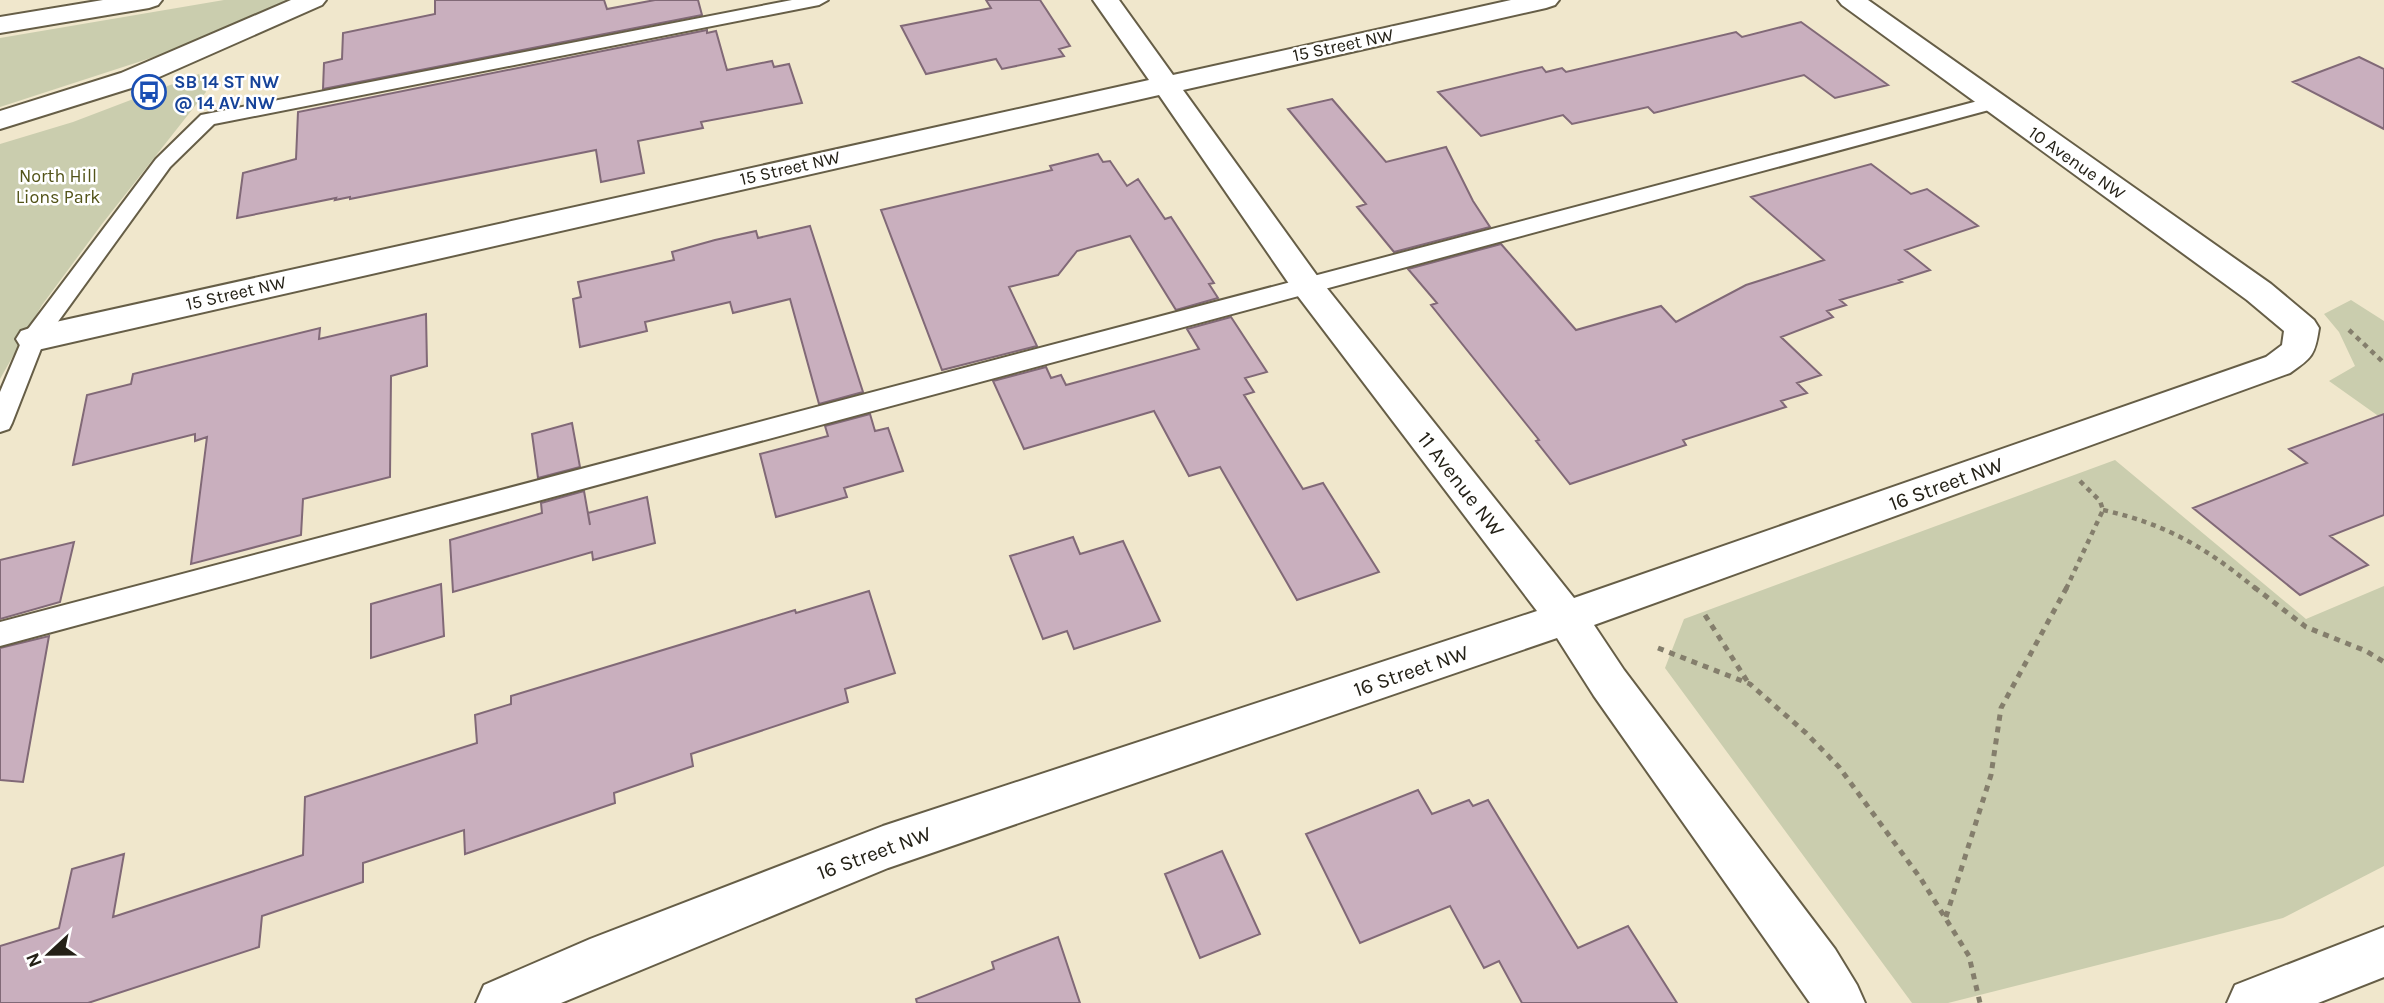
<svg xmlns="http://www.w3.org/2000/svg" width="2384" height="1003" font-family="Karla,sans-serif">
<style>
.green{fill:#cacdae}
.building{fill:#c9afbe;stroke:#816977;stroke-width:2}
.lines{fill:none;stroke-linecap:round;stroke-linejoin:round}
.service-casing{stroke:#665e47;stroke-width:4}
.minor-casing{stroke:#665e47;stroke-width:4}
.secondary-casing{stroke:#665e47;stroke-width:4}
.path-far1{stroke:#847e6c;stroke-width:4.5;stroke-dasharray:5 5;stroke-linecap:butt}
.path{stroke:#847e6c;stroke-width:5;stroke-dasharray:6 6;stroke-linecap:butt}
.service{fill:#fff;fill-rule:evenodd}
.minor{fill:#fff;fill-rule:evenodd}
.secondary{fill:#fff;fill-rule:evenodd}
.labels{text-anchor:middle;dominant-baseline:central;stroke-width:5;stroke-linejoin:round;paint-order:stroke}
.far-street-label{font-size:18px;fill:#242117;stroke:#fff}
.far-transit-label{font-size:18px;font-weight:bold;fill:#164399;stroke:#fff;text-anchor:start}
.far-park-label{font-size:18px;fill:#525318;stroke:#fff}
.street-label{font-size:21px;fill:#242117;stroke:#fff}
</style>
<rect width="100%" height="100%" fill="#f0e7cc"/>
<!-- green -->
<path class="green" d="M224 0H293L163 54 0 107V38Z
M199 74 206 92 102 224 42 305 0 379V144L73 122Z
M2351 300 2384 321V420L2329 381 2355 366 2339 332 2324 314Z
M2115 460 2306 619 2384 586V866L2283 918 1948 1003H1912L1665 668 1684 619Z"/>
<!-- building -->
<path class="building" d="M435 0H604L607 9 655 0H698L702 15 323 89 324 63 342 59 343 33 435 14Z
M986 0H1040L1070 46 1059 49 1064 56 1002 69 996 59 926 74 901 26 991 8Z
M1801 22 1888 85 1835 98 1804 75 1654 113 1648 107 1572 124 1563 115 1481 136 1438 92 1542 67 1546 72 1562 68 1566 72 1736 32 1742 37Z
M707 30V33L716 31 727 70 772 61 774 67 789 64 802 103 701 122 703 128 638 141 644 173 601 182 596 150 350 199V197L335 200 336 198 237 218 243 173 296 159 298 112Z
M2359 57 2384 69V129L2293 82Z
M1332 99 1386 162 1446 147 1473 201 1490 227 1394 252 1357 207 1366 204 1288 109Z
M1098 154 1103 162 1110 161 1127 186 1138 179 1165 219 1171 217 1214 283 1209 284 1218 298 1176 310 1130 236 1077 251 1058 275 1009 287 1037 346 942 370 881 210 1052 170 1050 166Z
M1871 164 1911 194 1927 189 1978 226 1905 250 1930 270 1899 280 1902 282 1840 300 1846 305 1827 311 1833 317 1781 337 1821 375 1797 383 1807 393 1781 401 1786 407 1683 440 1686 445 1570 484 1536 441 1539 440 1431 305 1437 303 1408 269 1501 244 1576 330 1661 306 1676 322 1746 285 1824 260 1751 197Z
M810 226 863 392 819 404 790 299 733 313 730 302 645 322 647 331 580 347 573 299 581 297 578 282 674 260 672 252 715 240 756 231 758 238Z
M426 314 427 366 391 376 390 477 303 499 301 535 191 564 207 437 195 441V434L73 465 87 395 131 384 133 374 320 328 319 339Z
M1231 317 1267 372 1245 378 1254 392 1244 395 1303 489 1323 483 1379 572 1297 600 1220 467 1189 476 1154 411 1024 449 993 381 1046 367 1051 378 1061 375 1066 385 1199 349 1187 329Z
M870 414 875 431 888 428 903 471 844 488 847 497 776 517 760 454 828 436 825 426Z
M2384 414V515L2330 536 2368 565 2300 595 2193 508 2307 463 2289 449Z
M572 423 580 467 538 478 532 434Z
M584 491 590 525 588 513 647 497 655 543 593 560 592 552 453 592 450 540 542 513 541 503Z
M1073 537 1080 554 1123 541 1160 621 1074 649 1067 631 1043 639 1010 556Z
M74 542 60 602 0 619V560Z
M441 584 444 636 371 658V604Z
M869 591 895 673 845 689 848 702 691 754 693 766 614 793 615 803 465 854 464 830 363 863V882L262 916 259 947 88 1003H0V946L59 928 72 869 124 854 113 917 303 855 305 797 477 743 475 715 511 704V696L795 610 796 613Z
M49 636 23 782 0 780V648Z
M1418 790 1432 814 1469 800 1473 806 1488 800 1578 948 1628 926 1677 1003H1522L1499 961 1484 968 1450 906 1360 943 1306 834Z
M1222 851 1260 934 1200 958 1165 874Z
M1058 937 1080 1003H917L916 999 994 969 992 962Z"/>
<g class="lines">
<!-- service casing -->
<g class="service-casing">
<path id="service" d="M792 0H828L819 5 214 124 170 167 44 341 12 423 9 429 0 432V392L25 333 156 159 201 115Z
M1993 97 2003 103 2000 107 0 646V622Z"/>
</g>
<!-- minor casing -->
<g class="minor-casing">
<path id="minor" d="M1093 0H1119L1173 75 1511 0H1559L1555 5 1546 8 1183 90 1318 277 1574 598 2266 357 2282 345 2284 331 2247 300 1842 5 1838 0H1868L2271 284 2314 320 2319 328C2315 355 2312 358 2290 373L1594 625 1624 670 1835 949 1857 985 1865 1003H1810L1594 696 1557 638 888 868 561 1003H476L484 985 590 939 883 826 1537 611 1294 291 1159 95 33 351 21 347 16 339 21 331 33 327 1149 80Z
M2384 927V977L2318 1003H2227L2235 985Z"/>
</g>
<!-- secondary casing -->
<g class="secondary-casing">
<path id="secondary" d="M103 0H162L158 5 149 8 0 33V17Z
M291 0H326L322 5 141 85 0 129V111L121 73Z"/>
</g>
<!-- path-far1 -->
<path class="path-far1" d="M2349 330 2384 363
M2103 510C2166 524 2207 548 2256 589
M2066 589 2103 510 2100 501 2080 481"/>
<!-- path -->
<path class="path" d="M2254 587 2306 627 2366 651 2384 662
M1705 615 1749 684
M1658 648 1750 684 1806 733 1839 767 1921 879 1969 956 1980 1003
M1946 917 1991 775 2001 708 2067 587"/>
<!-- service -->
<use href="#service" class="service"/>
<!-- minor -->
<use href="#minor" class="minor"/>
<!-- secondary -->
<use href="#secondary" class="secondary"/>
</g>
<!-- icons -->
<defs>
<g id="bus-ring" transform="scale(1.75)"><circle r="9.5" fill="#fff" stroke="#1a4fb4" stroke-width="1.5"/><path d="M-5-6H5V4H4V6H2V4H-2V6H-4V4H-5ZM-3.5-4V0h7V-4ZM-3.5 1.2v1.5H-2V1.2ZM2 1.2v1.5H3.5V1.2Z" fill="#1a4fb4"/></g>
</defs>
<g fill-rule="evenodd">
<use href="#bus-ring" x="149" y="92"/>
</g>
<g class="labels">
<!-- far-street labels -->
<g class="far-street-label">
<text transform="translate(1343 45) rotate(-12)">15 Street NW</text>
<text transform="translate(2077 163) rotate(35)">10 Avenue NW</text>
<text transform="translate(790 168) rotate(-13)">15 Street NW</text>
<text transform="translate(236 293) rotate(-13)">15 Street NW</text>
</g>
<!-- far-transit labels -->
<g class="far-transit-label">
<text x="174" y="82">SB 14 ST NW<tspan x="174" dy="21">@ 14 AV NW</tspan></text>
</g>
<!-- far-park labels -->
<g class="far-park-label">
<text x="58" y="176">North Hill<tspan x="58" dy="21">Lions Park</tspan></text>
</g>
<!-- street labels -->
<g class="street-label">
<text transform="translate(1461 484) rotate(52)">11 Avenue NW</text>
<text transform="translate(1946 484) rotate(-20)">16 Street NW</text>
<text transform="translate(1411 671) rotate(-19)">16 Street NW</text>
<text transform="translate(874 853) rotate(-20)">16 Street NW</text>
</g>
</g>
<!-- north arrow -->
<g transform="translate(49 954) rotate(248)" stroke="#ffffff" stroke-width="5" paint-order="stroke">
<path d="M0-5L12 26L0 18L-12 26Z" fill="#242117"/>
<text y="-10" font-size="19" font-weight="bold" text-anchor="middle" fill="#242117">N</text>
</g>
</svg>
